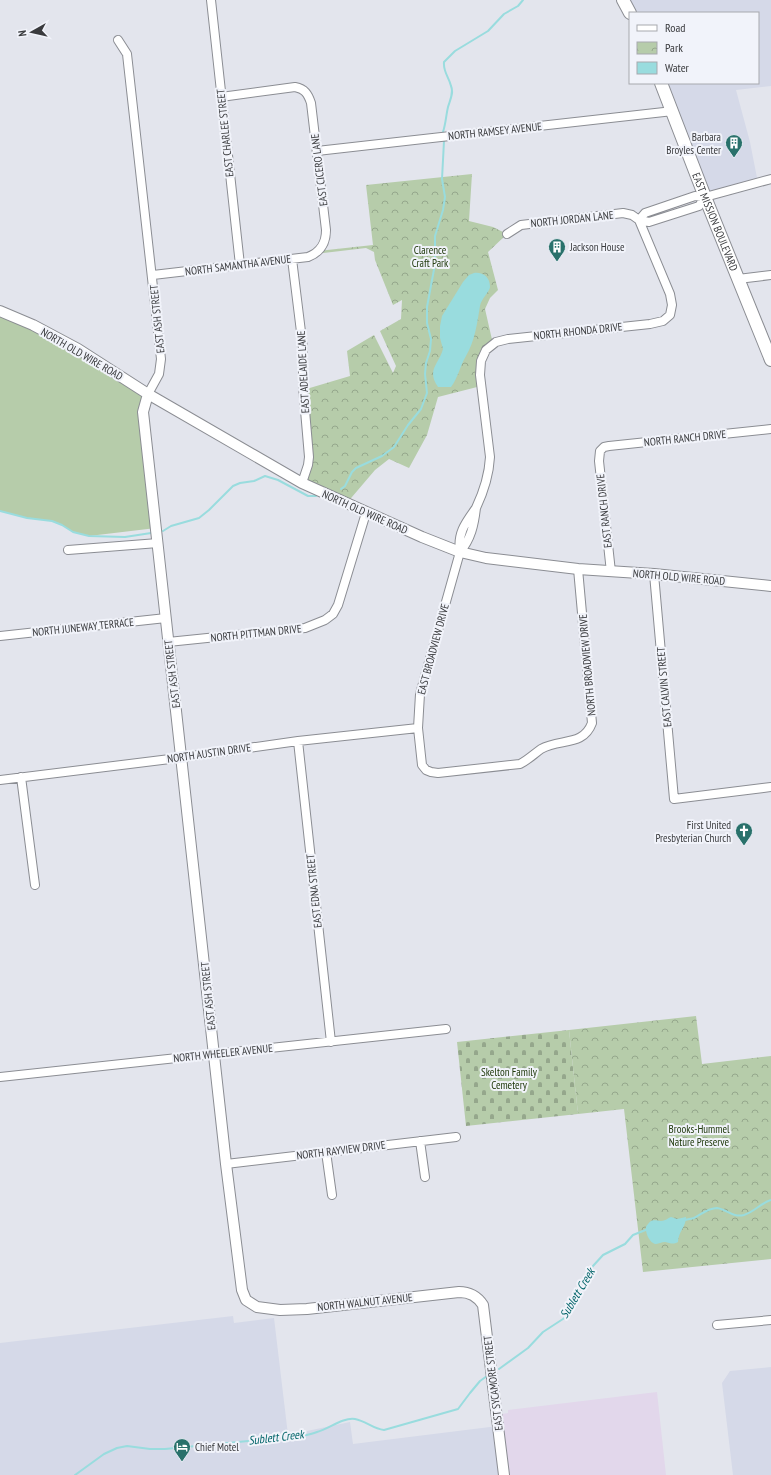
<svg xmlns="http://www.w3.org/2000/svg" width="771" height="1475" font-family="'PT Sans Narrow',sans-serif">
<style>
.built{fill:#d5d9e8}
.industrial{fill:#e2d7eb}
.green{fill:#b6ccaa}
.cemetery{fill:url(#cemetery-stones)}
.park{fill:url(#park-crowns)}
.water{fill:#99dcde}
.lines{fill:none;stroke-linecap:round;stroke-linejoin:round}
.stream{stroke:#99dcde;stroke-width:2}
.minor-casing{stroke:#8b8d93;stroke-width:10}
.tertiary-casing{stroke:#8b8d93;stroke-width:12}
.secondary-casing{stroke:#8b8d93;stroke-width:14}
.minor{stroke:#fff;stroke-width:8}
.tertiary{stroke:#fff;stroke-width:10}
.secondary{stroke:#fff;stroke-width:12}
.labels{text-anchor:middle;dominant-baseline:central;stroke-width:4;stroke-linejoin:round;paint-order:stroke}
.street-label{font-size:11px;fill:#393a3d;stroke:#f1f3fa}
.poi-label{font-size:11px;fill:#393a3d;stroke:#f1f3fa;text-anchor:end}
.park-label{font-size:11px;fill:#203a0c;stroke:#f1f3fa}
.water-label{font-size:12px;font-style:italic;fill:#016468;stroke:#f1f3fa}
</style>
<defs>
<pattern id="cemetery-stones" width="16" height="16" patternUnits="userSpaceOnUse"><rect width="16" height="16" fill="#b6ccaa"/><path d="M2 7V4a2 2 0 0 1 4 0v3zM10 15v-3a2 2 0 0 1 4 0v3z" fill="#95a78c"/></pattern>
<pattern id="park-crowns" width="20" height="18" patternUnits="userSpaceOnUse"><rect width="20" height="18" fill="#b6ccaa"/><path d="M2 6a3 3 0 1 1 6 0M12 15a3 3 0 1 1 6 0" fill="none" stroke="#95a78c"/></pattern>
</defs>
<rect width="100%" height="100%" fill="#e3e5ed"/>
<!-- built -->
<path class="built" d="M623 0H771V86L736 90 750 142 758 183 705 197 661 83H758V13H630Z
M233 1316 234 1323 274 1318 288 1435 350 1422 353 1444 498 1426 504 1475H0V1343Z
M771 1367V1475H733L722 1383 730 1371Z"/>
<!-- industrial -->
<path class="industrial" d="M657 1392 666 1475H504L497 1415 508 1413V1410Z"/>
<!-- green -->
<path class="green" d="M0 311 148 394 143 412 156 528 89 536 73 532 62 525 52 521 27 518 0 511Z"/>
<!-- cemetery -->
<path class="cemetery" d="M569 1030 578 1114 466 1126 457 1042Z"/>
<!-- park -->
<path class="park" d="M472 174 469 221 493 227 507 234 488 252 498 290 490 298 485 309 493 344 486 350 481 386 438 397 427 435 409 468 389 459 375 470 346 504 302 483 308 465 303 390 350 376 347 351 374 335 393 373 396 366 380 331 401 319 402 300 393 305 375 260 374 252 366 248 315 254 318 251 373 245 366 185Z
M696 1016 702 1064 771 1056V1259L643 1272 624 1109 578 1114 569 1030Z"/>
<!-- water -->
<path class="water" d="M474 273C483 272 490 277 490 287 490 291 481 299 480 306 477 324 475 340 466 356 460 366 458 378 451 387H438C426 370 439 364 443 349L440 338V326L442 316 463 282 469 275Z
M671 1217 677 1219 686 1217C686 1227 678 1232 678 1242 673 1245 670 1243 665 1242 662 1242 658 1244 655 1244 649 1242 645 1232 646 1227 651 1219 653 1220 661 1221 665 1221 668 1218 671 1217Z"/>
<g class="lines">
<!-- stream -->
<path class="stream" d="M443 132C446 123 446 115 448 107 450 100 454 93 451 86 449 77 443 72 444 62L455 51 488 31 504 14 518 6 523 0
M341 489 345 486 352 472 356 468 382 456 394 447 408 425 421 409 427 393 425 374 426 363 430 351 431 339 427 323V307L435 264V236L443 210 445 197 442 179 444 141
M0 511 27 518 52 521 62 525 73 532 89 536 125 537 151 533
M163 531 171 526 199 518 209 510 233 486 240 483 254 481 265 476 278 480 308 496H316
M685 1220C688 1219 691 1219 694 1218 702 1214 708 1208 717 1208 726 1209 733 1218 744 1215 754 1212 761 1203 771 1200
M499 1369 528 1348 543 1332 566 1317 574 1303 584 1279 593 1266 603 1255 625 1244 633 1235 648 1229
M75 1475 104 1454 117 1448 127 1446 150 1449H165L302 1436C307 1435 312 1434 317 1432 329 1429 343 1417 355 1419 366 1421 373 1429 384 1430L458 1409 470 1393 480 1381 487 1376"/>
<!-- minor casing -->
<g class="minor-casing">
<path id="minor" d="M211 0 240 265
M118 40 127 54 161 359 159 374 148 394
M317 151 673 111
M639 220 645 213 695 196 705 197 771 179
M507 234 521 225 623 213 632 215 639 220 649 222 699 206 705 197
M292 259 303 348V387L309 457 308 465 302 483
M153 275 308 257C321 252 326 243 326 230L311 103C308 94 305 89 295 87L221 97
M738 279 771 275
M476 508C484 491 489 476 490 457L480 375 481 361 486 350 496 342 508 339 650 324 663 321 670 315 672 305 670 294 639 220
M68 550 158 543
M460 552C471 539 474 525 476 508 466 522 457 533 460 552L420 694 418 728 422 765 426 770 431 772 438 773 520 764C528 760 534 754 541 749 560 738 583 747 592 723L578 569
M611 572 599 461 600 451 604 447 609 446 771 429
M654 574 674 799 771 787
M0 636 166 618
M168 642 305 628 325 620 333 614 338 605 366 513
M298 741 331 1042
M21 777 35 885
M0 780 170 759 298 741 418 728
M0 1077 446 1029
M420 1141 425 1177
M326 1152 332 1195
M226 1164 456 1137
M717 1325 771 1320"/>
</g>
<!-- tertiary casing -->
<g class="tertiary-casing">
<path id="tertiary" d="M0 311 33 325 78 349 148 394 302 483 422 537 460 552 486 558 578 569 654 574 771 586
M148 394 143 412 226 1164 242 1290 246 1300 257 1307 280 1310 307 1309 459 1292C470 1292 477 1296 483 1305L504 1475"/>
</g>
<!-- secondary casing -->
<g class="secondary-casing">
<g id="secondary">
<path d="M623 0 630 13"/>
<path id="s1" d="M661 83 705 197 771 360"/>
</g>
</g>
<!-- minor -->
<use href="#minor" class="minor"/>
<!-- tertiary -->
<use href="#tertiary" class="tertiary"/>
<!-- secondary -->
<use href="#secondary" class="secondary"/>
</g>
<!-- icons -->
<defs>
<g id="building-pin" transform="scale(0.9)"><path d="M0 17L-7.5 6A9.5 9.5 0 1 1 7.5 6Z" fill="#29716b" stroke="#f1f3fa"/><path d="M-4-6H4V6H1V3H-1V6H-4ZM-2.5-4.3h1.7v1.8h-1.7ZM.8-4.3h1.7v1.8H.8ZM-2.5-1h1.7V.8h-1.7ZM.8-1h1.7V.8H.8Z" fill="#fff"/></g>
<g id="church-pin" transform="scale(0.9)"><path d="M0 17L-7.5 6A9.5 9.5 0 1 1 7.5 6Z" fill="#29716b" stroke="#f1f3fa"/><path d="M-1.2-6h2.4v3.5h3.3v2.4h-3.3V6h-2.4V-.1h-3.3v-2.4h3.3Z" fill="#fff"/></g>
<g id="hotel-pin" transform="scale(0.9)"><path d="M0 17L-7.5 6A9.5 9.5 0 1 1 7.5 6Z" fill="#29716b" stroke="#f1f3fa"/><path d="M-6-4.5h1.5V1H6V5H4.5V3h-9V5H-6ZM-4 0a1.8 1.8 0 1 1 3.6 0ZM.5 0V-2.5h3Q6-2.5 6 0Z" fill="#fff"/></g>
</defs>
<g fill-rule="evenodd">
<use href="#building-pin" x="734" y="143"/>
<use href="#building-pin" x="557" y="247"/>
<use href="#church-pin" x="744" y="831"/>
<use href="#hotel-pin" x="182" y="1447"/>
</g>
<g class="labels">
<!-- street labels -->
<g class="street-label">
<text transform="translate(495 131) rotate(-6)">NORTH RAMSEY AVENUE</text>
<text transform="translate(225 133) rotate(-96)">EAST CHARLEE STREET</text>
<text transform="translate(319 170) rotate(-97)">EAST CICERO LANE</text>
<text transform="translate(572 219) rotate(-6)">NORTH JORDAN LANE</text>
<text stroke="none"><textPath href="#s1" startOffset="149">EAST MISSION BOULEVARD</textPath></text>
<text transform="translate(238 265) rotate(-7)">NORTH SAMANTHA AVENUE</text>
<text transform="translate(157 319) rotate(-96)">EAST ASH STREET</text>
<text transform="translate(578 331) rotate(-6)">NORTH RHONDA DRIVE</text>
<text transform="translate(82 354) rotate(30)">NORTH OLD WIRE ROAD</text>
<text transform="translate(303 372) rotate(-93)">EAST ADELAIDE LANE</text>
<text transform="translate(685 438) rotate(-6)">NORTH RANCH DRIVE</text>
<text transform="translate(604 511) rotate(-96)">EAST RANCH DRIVE</text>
<text transform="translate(365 512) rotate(24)">NORTH OLD WIRE ROAD</text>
<text transform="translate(679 577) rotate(5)">NORTH OLD WIRE ROAD</text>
<text transform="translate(83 627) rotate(-6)">NORTH JUNEWAY TERRACE</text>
<text transform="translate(256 633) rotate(-6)">NORTH PITTMAN DRIVE</text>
<text transform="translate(433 649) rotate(-75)">EAST BROADVIEW DRIVE</text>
<text transform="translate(587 665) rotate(-95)">NORTH BROADVIEW DRIVE</text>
<text transform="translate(172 674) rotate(-97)">EAST ASH STREET</text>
<text transform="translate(664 687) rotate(-95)">EAST CALVIN STREET</text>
<text transform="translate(209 753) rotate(-8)">NORTH AUSTIN DRIVE</text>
<text transform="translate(314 891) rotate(-96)">EAST EDNA STREET</text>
<text transform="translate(208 996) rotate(-96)">EAST ASH STREET</text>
<text transform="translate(223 1053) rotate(-6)">NORTH WHEELER AVENUE</text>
<text transform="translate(341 1150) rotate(-7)">NORTH RAYVIEW DRIVE</text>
<text transform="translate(365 1302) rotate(-6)">NORTH WALNUT AVENUE</text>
<text transform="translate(493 1383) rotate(-97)">EAST SYCAMORE STREET</text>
</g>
<!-- poi labels -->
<g class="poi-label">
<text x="721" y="137">Barbara<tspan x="721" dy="13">Broyles Center</tspan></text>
<text x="570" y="247" text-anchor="start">Jackson House</text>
<text x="731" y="825">First United<tspan x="731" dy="13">Presbyterian Church</tspan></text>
<text x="195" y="1447" text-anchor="start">Chief Motel</text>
</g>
<!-- park labels -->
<g class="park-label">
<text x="430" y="250">Clarence<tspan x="430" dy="13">Craft Park</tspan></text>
<text x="509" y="1072">Skelton Family<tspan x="509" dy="13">Cemetery</tspan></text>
<text x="699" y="1129">Brooks-Hummel<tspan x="699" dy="13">Nature Preserve</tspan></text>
</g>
<!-- water labels -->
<g class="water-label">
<text transform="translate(577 1293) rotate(-59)">Sublett Creek</text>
<text transform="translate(276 1437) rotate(-7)">Sublett Creek</text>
</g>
</g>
<!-- legend -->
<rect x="629" y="12" width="130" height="72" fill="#f1f3fa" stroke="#a7a9ae"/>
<rect x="637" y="25" width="20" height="6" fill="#ffffff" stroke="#a7a9ae"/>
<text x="665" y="32" font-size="12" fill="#393a3d">Road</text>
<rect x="637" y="42" width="20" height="12" fill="url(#park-crowns)" stroke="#a7a9ae"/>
<text x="665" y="52" font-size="12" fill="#393a3d">Park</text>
<rect x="637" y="62" width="20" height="12" fill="#99dcde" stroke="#a7a9ae"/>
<text x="665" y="72" font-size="12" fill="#393a3d">Water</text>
<!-- north arrow -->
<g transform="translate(32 32) rotate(262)" stroke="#f1f3fa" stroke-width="3" paint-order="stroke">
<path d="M0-3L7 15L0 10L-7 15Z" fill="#393a3d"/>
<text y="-6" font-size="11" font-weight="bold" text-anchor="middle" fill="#393a3d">N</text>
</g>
</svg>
